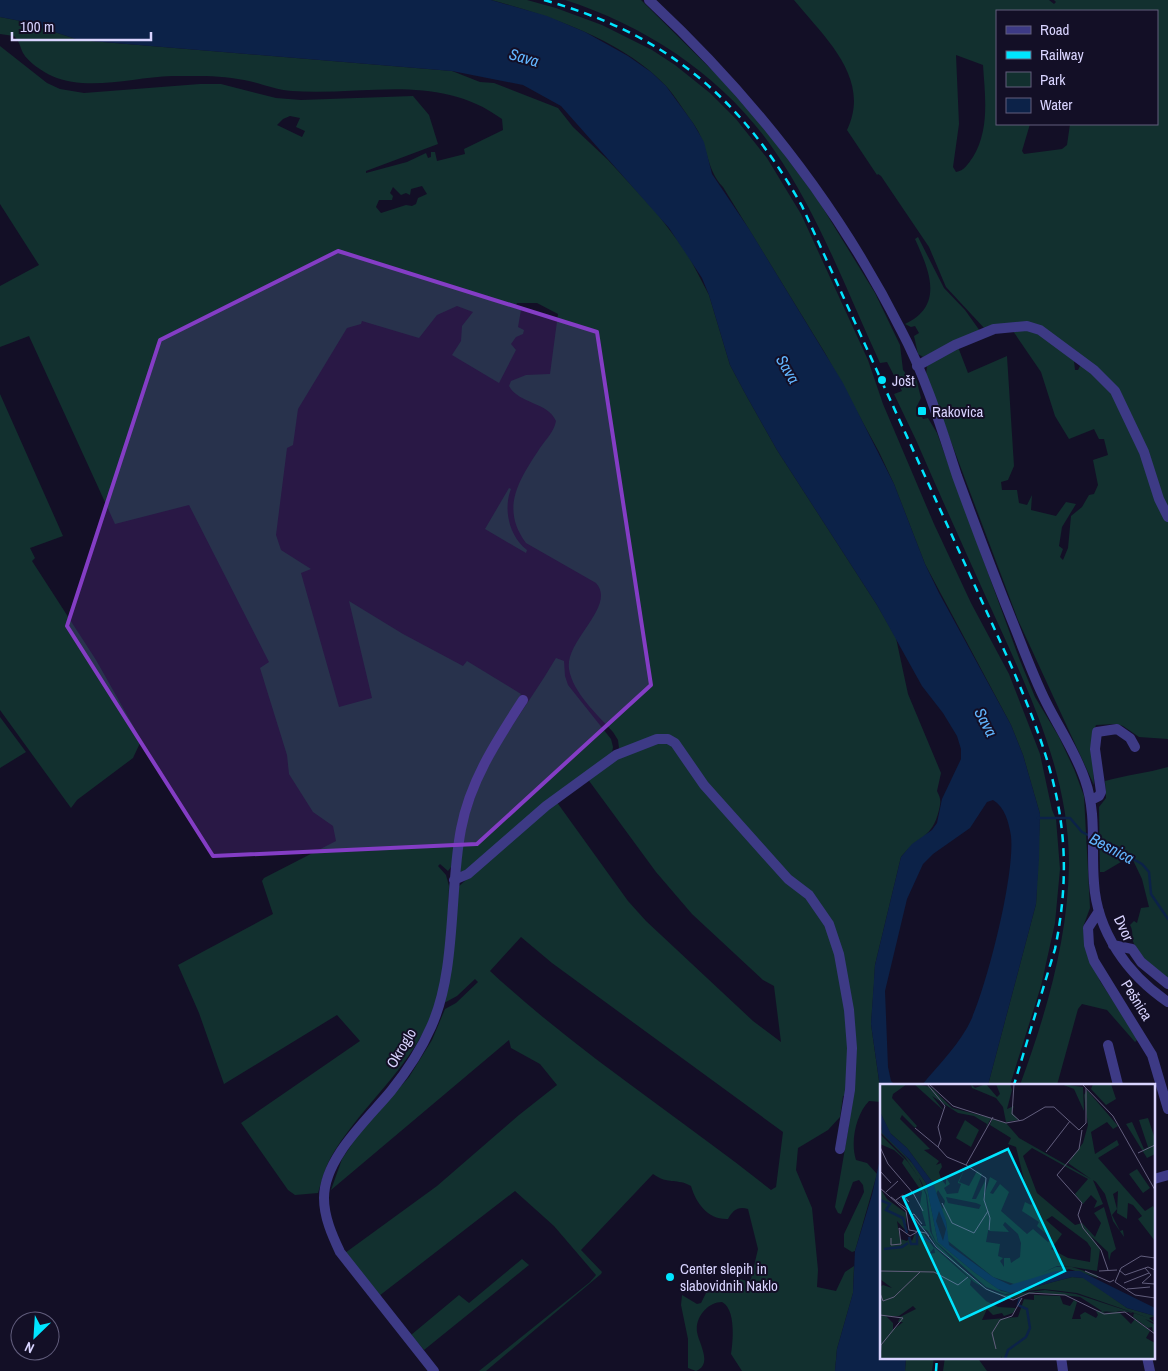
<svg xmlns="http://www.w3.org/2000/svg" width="1168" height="1371" font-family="'Archivo Narrow',sans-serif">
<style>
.green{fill:#12302f;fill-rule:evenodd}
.water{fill:#0c2248}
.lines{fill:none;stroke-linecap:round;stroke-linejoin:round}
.stream{stroke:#0c2248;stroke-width:2.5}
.minor{stroke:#3d3a85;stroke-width:10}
.rail{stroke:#00e5ff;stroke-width:2.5;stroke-dasharray:8 6;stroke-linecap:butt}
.marked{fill:#843dc5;fill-opacity:0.2;stroke:#843dc5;stroke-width:4;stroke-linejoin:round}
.poi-dot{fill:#00e5ff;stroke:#130f26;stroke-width:2}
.labels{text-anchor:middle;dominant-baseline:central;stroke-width:4;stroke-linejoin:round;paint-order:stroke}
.poi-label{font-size:15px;fill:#d9d4ff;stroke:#130f26;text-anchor:start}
.street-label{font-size:15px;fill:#d9d4ff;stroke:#130f26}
.water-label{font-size:16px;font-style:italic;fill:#62b6ff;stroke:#130f26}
.inset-river{fill:none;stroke:#0c2248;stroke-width:2.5}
.inset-road{fill:none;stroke:#625e7d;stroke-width:1}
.view{fill:#00e5ff;fill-opacity:0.15;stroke:#00e5ff;stroke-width:2.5}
.inset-edge{fill:none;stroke:#d9d4ff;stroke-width:2.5}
</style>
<rect width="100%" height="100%" fill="#130f26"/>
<!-- green -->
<path class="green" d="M491 0H527L556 8 602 25 652 50 675 65 710 93 736 119 767 158 801 214 868 360 883 404 934 524 971 603 1009 674 1040 754 1052 810 1056 819 1060 869 1055 923 1041 986 1010 1085H988L1036 904 1040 814 1023 755 1011 725 925 564 894 484 879 452 825 353 723 187C705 168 709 145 693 123 684 111 676 97 666 86 623 40 550 16 491 0Z
M565 0H641L719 77 769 134 818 200 875 293 900 345 903 370 907 375 916 378 921 398 917 406 923 419 928 418 937 433 1019 658 1035 697 1059 737 1074 769 1084 796 1090 908 1083 927 1089 957 1100 981 1138 1039 1135 1042 1107 1010 1082 1004 1078 1009 1057 1085H1020C1046 1014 1068 940 1069 864 1069 771 1027 688 990 606 965 551 940 495 916 440L894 394 902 391 887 362 880 363C847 292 819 215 774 150 725 78 647 26 565 0Z
M794 0H1049L1054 4 1056 2 1054 0H1168V739L1139 737 1123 726 1116 724 1096 725 1092 736 1094 785 1018 620 926 375 927 366 958 347 968 373 1007 356 1014 466 1008 480 1001 482 1002 490H1017L1019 503 1027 505 1032 495 1031 510 1056 516 1066 502 1076 504 1062 527 1059 546 1063 549 1060 557 1063 560 1068 548 1071 516 1082 507 1089 495 1094 494 1098 485 1093 460 1108 455 1104 439H1099L1094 429 1069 439 1055 416 1041 372 1013 331C1036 324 1057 348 1074 361L1075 370H1078L1081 364 1040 326 985 329 946 287 929 247 881 176 878 174 877 175 847 130C872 78 824 37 794 0ZM997 11H1157V124H1070L1067 145 1062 149 1024 154 1022 151 1030 124H997ZM956 55 983 65C985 96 990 129 973 157 968 164 964 171 956 172L953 167 959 124Z
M0 17 21 21 79 40 452 71 480 82 494 83 558 108 573 127 608 160 656 212 687 253 709 295 730 365 746 395 777 450 877 605 896 638 908 694 941 773 937 791C941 799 941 801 939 810 932 839 919 835 901 857L875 965 874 984 871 1024 882 1102 869 1101C856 1114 850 1142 856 1160L867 1163 877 1174 855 1251 852 1252 844 1247V1234L864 1192 863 1185 859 1180 853 1182 841 1214 838 1213 835 1207 849 1125V1096H843L840 1117 828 1130 798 1148 796 1170 812 1208 818 1270 817 1287 836 1291 845 1272 854 1266 853 1293 837 1349 835 1371H742L731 1354C733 1341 736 1309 722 1302 708 1302 695 1317 697 1332 699 1344 713 1364 696 1371L688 1368V1339L681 1305 682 1295 697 1304 701 1303 706 1293 724 1290 734 1278 748 1281 751 1279 758 1249 748 1209C738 1206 733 1210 728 1219 708 1220 696 1203 691 1186 678 1178 668 1185 653 1174L581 1250 602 1272 601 1274 486 1371H479L590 1282 596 1275 554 1226 515 1191 379 1296 345 1253 437 1186 519 1115 557 1085 540 1064 511 1048 509 1040 331 1190 342 1159 360 1132 409 1077 432 1040 445 1009 456 1003 478 982 475 979 457 996 444 1003 458 887 556 801 628 901 646 921 753 1021 781 1042 774 986 763 980 692 914 656 872 587 778 624 750 619 748 618 740 613 732C597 714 573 693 569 669 565 640 617 606 596 583L526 543C500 508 519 480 540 448 546 439 554 432 556 421 548 402 519 404 509 386L511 381 526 375 550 374 558 314 537 303H517L515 308 521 310 518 327 524 330 523 334 516 337 511 344 516 350 499 383 452 355 461 341 462 326 473 312 457 306 437 315 419 338 362 321 361 324 347 328 298 409 293 445 287 448 276 535 281 550 311 569 301 573 339 707 372 698 349 601 403 634 463 666 467 661 521 694 496 736 451 867 448 871 440 864 438 866 446 875 449 886C447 934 447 988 424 1031 399 1078 357 1112 331 1157 325 1168 322 1180 318 1193L295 1195 288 1190 241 1123 360 1041 337 1015 224 1084 199 1013 178 965 273 914 262 881 264 878 336 841 333 826 313 812 289 774 287 755 260 668 269 662 189 505 115 524 29 336 0 347V286L39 265 0 204V46L47 83 60 89 84 93 200 84H221L276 98 301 100 413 96 429 115 438 144 366 171V173L407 162 426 153 428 158 431 157V152H435L437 161 465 154 464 149 503 130 502 119C438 72 365 96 292 91 275 90 261 83 244 80 221 75 196 76 172 76 134 77 89 92 52 76 43 72 28 62 23 53 20 47 20 42 14 36L0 34ZM290 116 300 118 296 127 305 131 302 137 277 125 283 119ZM422 186 427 194 418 198 416 204 412 206 406 205 381 213 376 207 379 200H392L393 196 390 193 393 187 401 195 406 193 410 195 411 189ZM521 937 552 963 783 1132 776 1187 771 1190C678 1116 577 1052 490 971Z
M918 237 944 288 965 310 980 331 923 357 918 354 914 336 919 333 915 326 911 327 905 324C945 305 929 270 915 239Z
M0 394 63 536 30 548 35 558 32 561 96 660 135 729 140 743 133 758 77 800 71 808 0 710Z
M509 488 511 489C503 509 509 536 527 550L526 553 485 529Z
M556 658 564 661 565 676 568 685 611 739 613 747 612 753 471 868 462 872 460 871C463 842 466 812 479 785 500 738 531 701 556 658Z
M0 717 26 752 0 768Z
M1168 767V982C1156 972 1139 959 1134 944 1131 937 1134 932 1130 925L1134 921 1137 923 1141 908 1149 907 1142 879 1131 856 1104 872H1100L1099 807 1106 798 1105 781C1126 775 1147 773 1168 767Z
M522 1259 529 1265 424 1350 411 1335 459 1295 469 1303Z
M906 1357H934L932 1371H905Z
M945 1357H977L987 1371H943Z"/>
<!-- water -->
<path class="water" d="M0 0H491L547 16 585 32 628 56 651 72 666 86 693 123 704 142 712 174 749 229 843 383 894 484 925 564 939 593 1011 725 1023 755 1040 814 1039 859 1036 904 988 1085H922C939 1064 961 1043 972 1018 988 981 1015 875 1011 836 1009 823 1005 807 993 800L987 802 970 828 933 854 923 864 907 899 885 991 888 1067 891 1081 895 1085H882V1101L871 1024 875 965 901 857 912 844 932 830 937 823 942 799 961 759V749L957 736 943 713 922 686 877 605 777 450 746 395 730 365 709 295 702 278 669 228 561 106 523 85 452 71 79 40 21 21 0 17Z
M882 1150V1357H906L905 1371H835L837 1349 853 1293 855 1251 872 1195Z"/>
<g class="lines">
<!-- stream -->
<path class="stream" d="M1038 818H1070L1082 832 1090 836
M1095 838 1142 864 1149 872 1151 894 1168 919"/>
<!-- minor -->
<path class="minor" d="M649 0C751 95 838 205 901 330 925 375 941 427 957 476 976 528 996 581 1017 633 1026 656 1035 680 1046 702 1059 728 1076 753 1085 780 1097 814 1091 848 1094 883 1097 932 1128 975 1168 1002
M917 366 955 345 994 329 1027 326 1040 330 1094 370 1115 391 1144 452 1159 499 1168 517
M1091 800 1099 796 1101 792 1095 749 1097 732 1117 729 1130 738 1135 747
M454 880 468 874 546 806 616 755 657 739H668L675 743 704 785 788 879 809 895 829 924 839 954 849 1010 852 1048 850 1090 840 1149
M1099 911 1088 928 1089 945 1094 961 1152 1055 1168 1109
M1113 945 1132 949 1141 962 1168 984
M1108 1045 1118 1085
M1154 1179 1168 1175
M1061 1357 1063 1371
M1147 1357 1150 1371
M434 1371 340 1252C332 1235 324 1217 324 1198 324 1158 367 1120 391 1091 407 1071 421 1050 431 1027 457 970 449 891 461 829 470 781 497 740 523 700"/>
<!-- rail -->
<path class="rail" d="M544 0C665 34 740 96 802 206L1010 663C1054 765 1078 837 1055 949L1014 1085
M936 1371 937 1357"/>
</g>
<!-- marked area -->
<path class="marked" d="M338 251 597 332 651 685 477 844 213 856 67 626 160 340Z"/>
<!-- markers -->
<g class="poi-dot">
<circle cx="882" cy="380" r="5"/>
<rect x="917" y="406" width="10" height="10" rx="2.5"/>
<circle cx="670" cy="1277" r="5"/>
</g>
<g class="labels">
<!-- poi labels -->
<g class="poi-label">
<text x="892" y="380">Jošt</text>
<text x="932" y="411">Rakovica</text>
<text x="680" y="1268">Center slepih in<tspan x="680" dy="17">slabovidnih Naklo</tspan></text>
</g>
<!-- street labels -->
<g class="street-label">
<text transform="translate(1124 928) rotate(65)">Dvor</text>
<text transform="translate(1137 1000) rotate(58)">Pešnica</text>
<text transform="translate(401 1048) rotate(-59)">Okroglo</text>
</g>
<!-- water labels -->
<g class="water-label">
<text transform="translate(524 57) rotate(16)">Sava</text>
<text transform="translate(788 369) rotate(59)">Sava</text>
<text transform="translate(986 722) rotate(63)">Sava</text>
<text transform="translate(1112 848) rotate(28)">Besnica</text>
</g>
</g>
<!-- overview -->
<g transform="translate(880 1084)">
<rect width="275" height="275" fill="#130f26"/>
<path d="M0 0H27L13 10 12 14 37 42 35 44 22 31 20 35 50 65 44 66 59 77 56 81 61 79 62 83 59 88 61 95 66 101V93L70 100 64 104 67 110 78 109 81 100 78 99V98L86 82 79 98 89 102 97 87 102 90 92 115H96L106 95 103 116 110 93 117 97 110 109 113 110 120 100 129 108 121 127 147 150 153 145 168 158 172 155 157 142 159 138 142 127 145 118 151 121 154 117 147 108 136 63 128 60 131 54 110 41 112 35 126 39 139 54 211 95 188 79 203 59 208 41 204 11 207 6 238 42 233 45 227 38 211 48 215 70 237 56 239 61 218 74 265 127 273 122 275 126V157L258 135 262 132 253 121 248 119 247 135 237 129 238 107 233 110 237 125 232 131 240 147 243 146 244 153 233 137 225 110 216 98 213 96 223 120 214 124 217 117 211 111 203 120 195 110 208 95 152 64 143 72 157 109 195 141 202 139 215 153 221 139 214 129 224 123 236 165 231 169 229 177 228 168 211 152 220 165 217 187 193 183 177 182 162 189 176 183H192L217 191 218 194 189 185 137 201 113 193 68 157 66 137 60 125 56 111 63 125 65 117 58 106 56 110 53 99 27 64 10 49 0 28ZM66 113 96 119 101 121 99 125 68 119ZM108 129 110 136 109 147 129 148 123 141 125 138 138 150 141 159 140 173 131 179 130 174H124V183L120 177 123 174 118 172 120 160 106 158 110 137ZM172 132 207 158 211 164 210 178 188 174 171 165 182 150 166 136ZM34 0 51 3 72 24 111 34 106 44 107 40 94 32 78 29 52 12 64 27ZM91 0 95 4 106 0 117 13 120 10 116 0H130L132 6 127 25 134 22 132 28 138 36 126 38 123 23 116 14 92 4ZM181 0 203 3 204 27 194 5ZM213 0H231L236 15 226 21 211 5ZM268 34 275 55V70L267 74 246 40 252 38 264 65 268 63 259 36ZM85 36 99 46 91 63 76 54ZM0 44 33 80 46 99 58 158 94 188 121 207 131 209 192 193 205 194 247 224 275 232 269 234 275 239 265 235 275 241V246L273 248 272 243 268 244 253 233 254 229 242 227 225 229 200 213 156 208 132 215 111 208 94 198 57 163 48 147 40 142H46L40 121 42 108 22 79 24 75 14 66 0 60V50L28 78 39 94 46 111 50 147 56 159 88 190 107 205 114 208 126 211 165 206 196 210 269 234 197 209 163 205 125 210 106 203 56 158 52 149 47 111 41 97 25 73 1 49ZM257 85 270 104 263 109 249 90ZM0 104 7 115 26 129V147L17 137 20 155 27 157 30 153 32 157 35 149 44 150 54 164 49 170 55 169 54 163 91 196 90 201 106 217 118 223 136 224 133 229 124 232 122 229 113 231 107 225 102 236 138 233 144 215 154 216V211L180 212 183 220 190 222 194 216 197 218 192 235H201L200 231 205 228 216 234 218 231 216 227 239 228 251 240 255 235 270 247 266 254 275 259V275H122L121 272V275H0V203L3 201 12 204 0 195ZM33 222 36 225 20 233 18 238H23L13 246V239L6 232H19Z" fill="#12302f" fill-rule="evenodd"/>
<path d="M0 28 11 50 27 64 53 99 66 137 69 161 113 193 130 201 176 187H200L275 224V232L247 224 203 194 192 193 131 209 118 205 94 188 58 158 46 99 30 76 2 49ZM59 127 66 145 63 157 56 137Z" fill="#0c2248" fill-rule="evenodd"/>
<path class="inset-river" d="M0 116 10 120 6 126 23 134 27 149M29 153 31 160H37V149L50 158M4 165 22 163 28 159M125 275 128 266 146 253 150 244 147 225 138 221 140 214"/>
<path class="inset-road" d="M47 0 65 22 58 43 61 55 58 63 67 73 86 81M49 0 73 22 126 39 143 36 165 23H174L199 46 206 39V4M134 0 132 30 140 37M202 0 233 32 275 106M35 44 58 63M202 46 199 65 177 91 202 119 198 131 203 144 221 166 228 186M0 63 8 80 33 109 43 127M166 68 190 37M258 69 275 61M0 87 11 99M0 104 26 127 29 146 46 149 56 163 106 205 133 216 149 209 185 211 224 230 245 228 275 250M6 108 18 97M11 113 27 125 49 152M16 116 23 111 29 118M62 119 72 139 94 149 108 127M31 131 34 130 42 140M109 146 110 134 104 116 106 94 86 81 113 33M11 154V161L21 160 19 144 30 152 37 148M275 174 261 172 241 184 235 198 255 211 275 214M265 184 271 191 262 199 275 200M239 186 245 191 268 183 275 186M0 187 54 188 78 201 88 193M205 187 230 198 234 196M219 187 237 186M244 199 269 189M247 205 270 203M0 209 3 217 14 213 40 188M0 231 23 234 1 261 0 275M116 265 112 249 120 236 132 232 142 214"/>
<path class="view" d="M128 65 185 187 80 236 23 113Z"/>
<rect width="275" height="275" class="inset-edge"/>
</g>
<!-- legend -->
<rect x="996" y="10" width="162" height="115" fill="#130f26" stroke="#625e7d"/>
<rect x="1006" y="26" width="25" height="8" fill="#3d3a85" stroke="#625e7d"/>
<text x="1040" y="35" font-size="15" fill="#d9d4ff">Road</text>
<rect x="1006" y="51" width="25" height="8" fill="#00e5ff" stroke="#625e7d"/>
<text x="1040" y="60" font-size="15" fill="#d9d4ff">Railway</text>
<rect x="1006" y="72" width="25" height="15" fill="#12302f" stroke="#625e7d"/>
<text x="1040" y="85" font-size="15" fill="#d9d4ff">Park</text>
<rect x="1006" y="98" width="25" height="15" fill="#0c2248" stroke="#625e7d"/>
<text x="1040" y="110" font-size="15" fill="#d9d4ff">Water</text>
<!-- north arrow -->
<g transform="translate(35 1336) rotate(205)"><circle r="24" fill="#130f26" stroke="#625e7d"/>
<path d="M0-4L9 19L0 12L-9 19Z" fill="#00e5ff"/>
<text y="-8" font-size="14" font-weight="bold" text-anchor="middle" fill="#d9d4ff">N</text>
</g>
<!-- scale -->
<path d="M12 32v8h139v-8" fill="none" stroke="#d9d4ff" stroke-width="2.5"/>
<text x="20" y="32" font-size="15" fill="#d9d4ff" stroke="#130f26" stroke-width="4" paint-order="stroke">100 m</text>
</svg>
